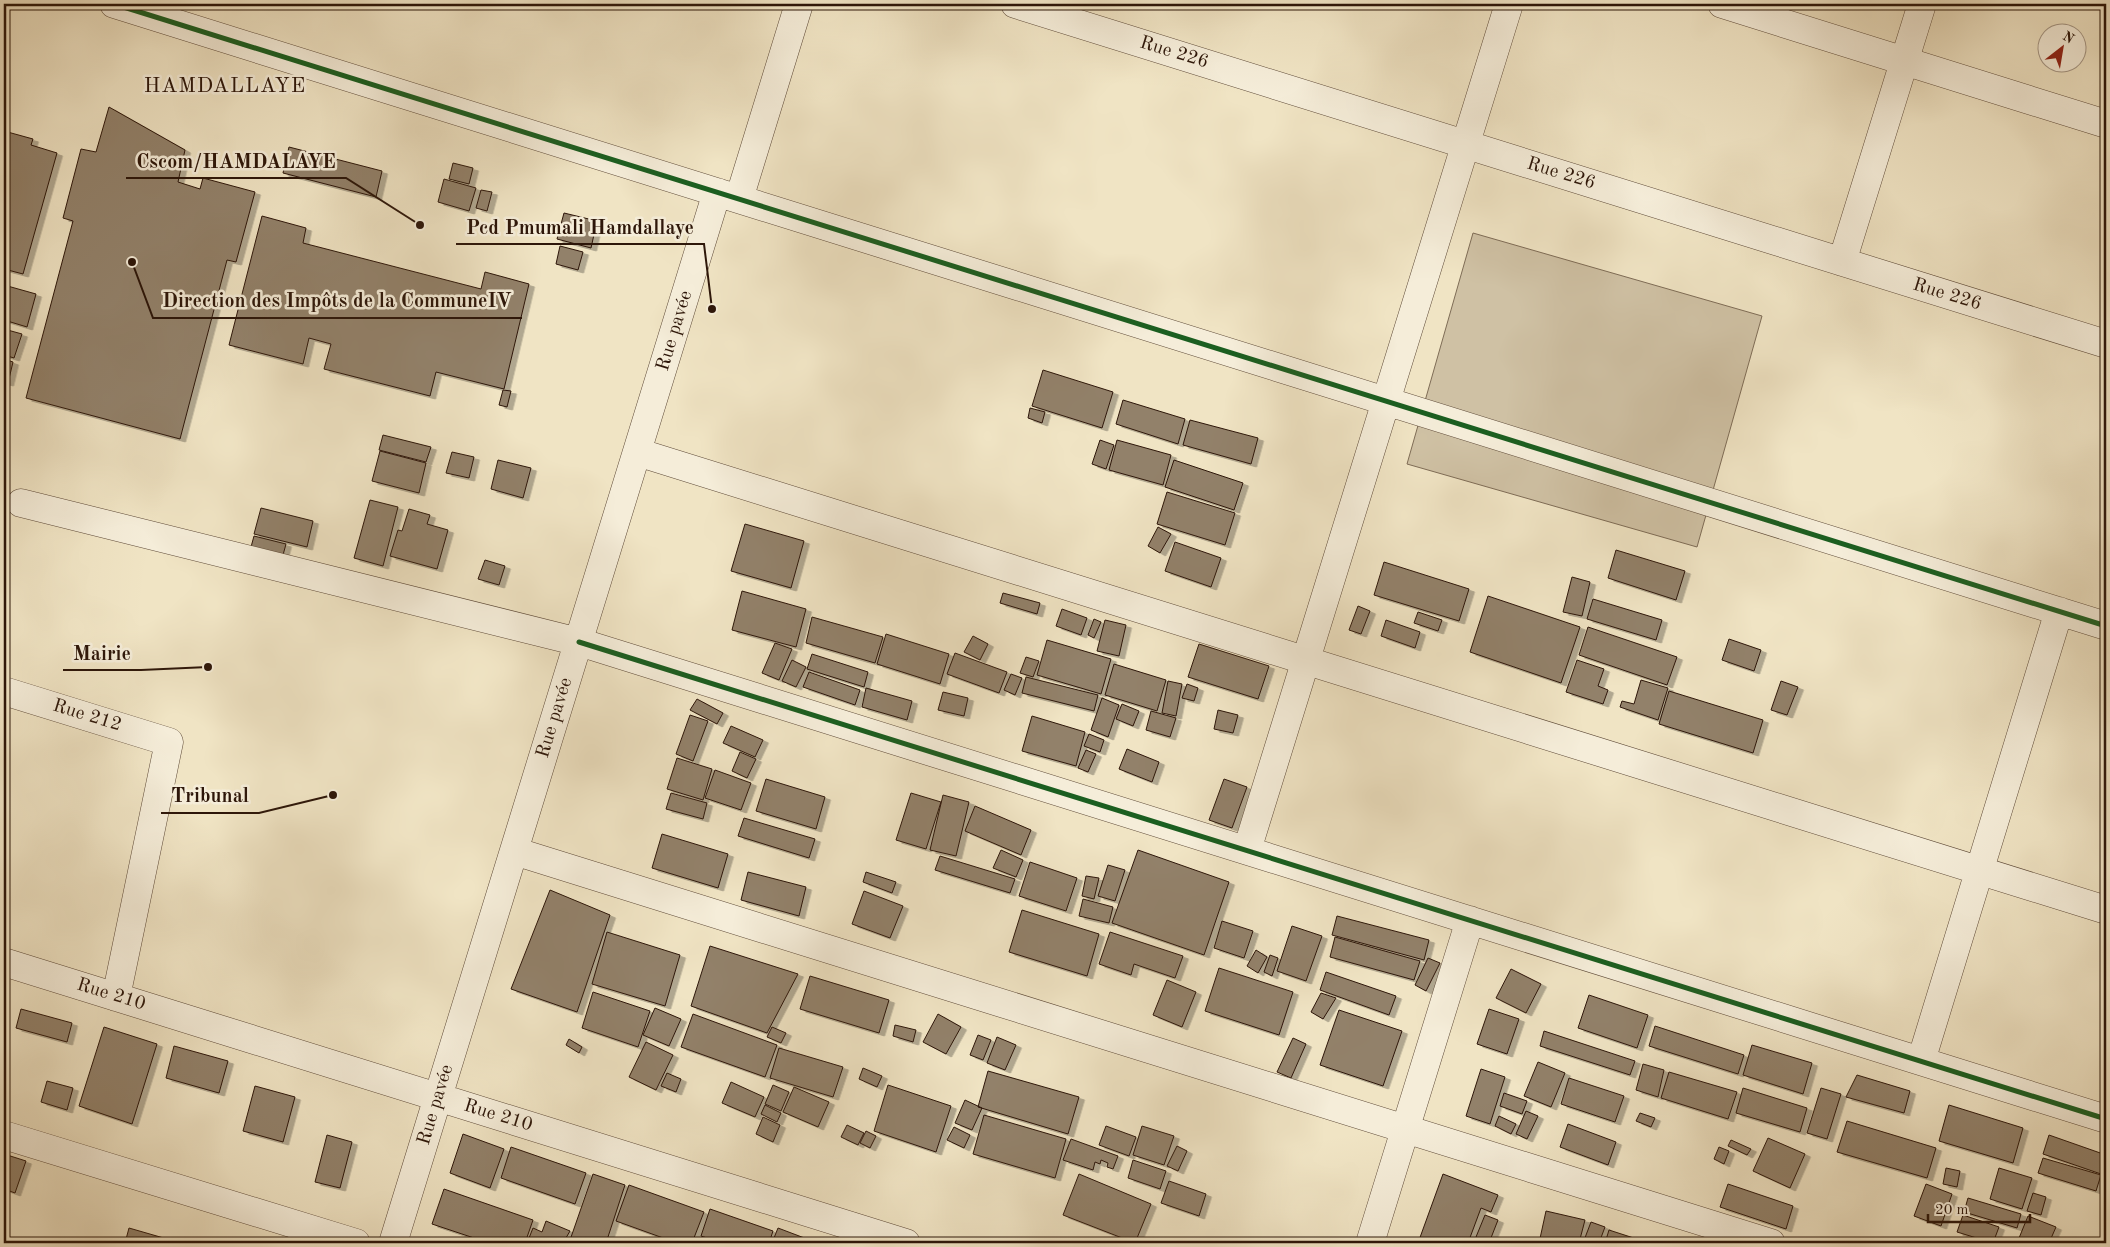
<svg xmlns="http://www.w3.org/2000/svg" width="2110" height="1247" font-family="'Old Standard TT',serif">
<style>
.green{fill:#cfc1a4;stroke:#7e6c56}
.building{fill:#92816a;stroke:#2d1609;filter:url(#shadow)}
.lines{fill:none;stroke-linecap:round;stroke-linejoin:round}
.minor-casing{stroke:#5e4a38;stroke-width:29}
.minor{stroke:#f5edd9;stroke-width:28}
.cycleway-casing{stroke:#f5edd9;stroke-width:8}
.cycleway{stroke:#1b5e20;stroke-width:5}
.labels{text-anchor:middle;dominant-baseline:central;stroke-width:5;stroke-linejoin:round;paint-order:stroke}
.street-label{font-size:19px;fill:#2d1609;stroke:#f5edd9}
.quarter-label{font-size:21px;letter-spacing:1px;fill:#2d1609;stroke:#f5edd9}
.leader{fill:none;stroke:#2d1609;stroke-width:2}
.callout-dot{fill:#2d1609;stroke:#f5edd9;stroke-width:2}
.callout-label{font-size:20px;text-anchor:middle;font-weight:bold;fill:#2d1609;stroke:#f5edd9;stroke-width:5;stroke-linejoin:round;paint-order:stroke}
</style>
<defs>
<filter id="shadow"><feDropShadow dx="5.5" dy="3" stdDeviation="0" flood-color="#0004"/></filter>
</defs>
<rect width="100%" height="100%" fill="#f0e4c4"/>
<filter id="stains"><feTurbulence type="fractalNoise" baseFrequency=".004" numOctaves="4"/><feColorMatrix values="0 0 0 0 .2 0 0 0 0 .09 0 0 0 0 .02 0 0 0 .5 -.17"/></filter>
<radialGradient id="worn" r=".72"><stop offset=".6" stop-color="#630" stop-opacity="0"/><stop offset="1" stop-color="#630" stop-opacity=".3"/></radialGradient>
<!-- green -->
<path class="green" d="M1473 233 1762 316 1697 547 1407 464Z"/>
<!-- building -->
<path class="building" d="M109 107 185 150 178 182 200 189 203 178 255 192 236 262 227 260 180 439 26 398 73 221 63 218 81 149 96 152Z
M4 131 33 139 31 145 57 153 23 274 4 269Z
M289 147 382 171 376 197 283 173Z
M453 163 473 168 469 184 449 179Z
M444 179 476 188 469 211 438 202Z
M481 190 492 192 487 211 476 208Z
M564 213 597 221 591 248 557 239Z
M262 216 306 228 303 243 481 289 485 272 529 284 504 389 436 372 430 396 324 369 331 344 309 338 303 364 229 345Z
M560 246 583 252 578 270 556 264Z
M4 285 36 294 27 327 4 320Z
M4 329 22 334 14 358 4 355Z
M4 359 13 362 8 383 4 382Z
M1043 370 1113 392 1102 428 1032 406Z
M503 390 511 391 507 407 499 405Z
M1123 400 1185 419 1178 444 1116 424Z
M1030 408 1045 412 1042 423 1028 418Z
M1190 420 1258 438 1251 464 1183 445Z
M383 435 431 447 426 462 379 450Z
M1100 440 1114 445 1106 469 1092 464Z
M1117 440 1171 455 1163 485 1109 470Z
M380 451 426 463 419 493 372 481Z
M452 452 474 457 469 478 446 473Z
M498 460 531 468 523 498 491 489Z
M1174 460 1243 483 1234 510 1165 487Z
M1167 492 1235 513 1225 545 1157 524Z
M370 500 398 507 383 566 354 558Z
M261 508 313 521 307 547 254 534Z
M409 509 430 515 427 524 448 530 437 569 390 556 398 530 402 531Z
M745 524 804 541 791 588 731 571Z
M1158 527 1171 534 1160 553 1148 546Z
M254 536 286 544 283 555 251 547Z
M1175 542 1221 558 1211 587 1165 571Z
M1616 550 1685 571 1676 600 1608 578Z
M485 560 505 566 499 585 478 579Z
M1384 562 1469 589 1459 621 1374 595Z
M1572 577 1590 582 1582 616 1563 612Z
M742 591 806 609 796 647 732 630Z
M1003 593 1040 603 1037 614 1000 603Z
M1488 596 1580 627 1561 683 1470 652Z
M1593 599 1662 620 1656 640 1587 619Z
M1358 606 1370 611 1361 634 1349 630Z
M1062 609 1087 618 1081 635 1056 626Z
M1418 612 1442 620 1438 631 1414 623Z
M812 617 883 637 875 663 806 643Z
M1094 619 1101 622 1094 638 1088 635Z
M1105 620 1126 625 1119 656 1097 651Z
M1386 620 1420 632 1415 648 1381 636Z
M1588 627 1677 657 1667 685 1579 655Z
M886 634 949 654 940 684 877 664Z
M973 636 988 644 980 660 964 652Z
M1729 639 1761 650 1754 671 1722 660Z
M1047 640 1111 659 1101 694 1037 675Z
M775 643 792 649 779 680 762 673Z
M1199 644 1269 666 1258 699 1188 677Z
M955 653 1007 672 999 693 947 674Z
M812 654 868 672 864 687 807 669Z
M1026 657 1039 661 1033 677 1020 673Z
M792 660 806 667 796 687 782 681Z
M1577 660 1604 669 1598 686 1608 690 1603 704 1566 692Z
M1114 664 1166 680 1157 711 1105 695Z
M809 672 860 690 855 705 803 687Z
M1011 674 1022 678 1015 695 1004 690Z
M1026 677 1098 695 1094 711 1022 693Z
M1641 680 1668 688 1658 720 1620 707 1622 701 1634 704Z
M1168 681 1182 684 1176 716 1162 713Z
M1781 681 1798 687 1787 715 1771 710Z
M1187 684 1198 688 1194 701 1182 698Z
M866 688 912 701 907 720 862 707Z
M1669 691 1763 720 1753 753 1659 724Z
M943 692 968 698 964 716 938 710Z
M1102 698 1119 705 1108 737 1091 730Z
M697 699 723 713 717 724 690 710Z
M1122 704 1139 711 1133 726 1116 719Z
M1218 710 1238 715 1233 733 1214 729Z
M1151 711 1176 718 1170 737 1146 730Z
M690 715 708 721 693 761 676 754Z
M1032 716 1085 732 1076 766 1022 751Z
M731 726 763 740 755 757 723 743Z
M1089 734 1104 740 1100 752 1084 746Z
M1127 749 1159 762 1152 782 1119 769Z
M1086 750 1096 754 1088 772 1078 768Z
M740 752 756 759 747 778 732 771Z
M677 758 712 769 703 800 667 789Z
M715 770 751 783 741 810 705 798Z
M766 779 825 797 816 829 756 811Z
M1224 779 1247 787 1232 828 1209 820Z
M671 793 707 803 703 819 666 809Z
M911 793 941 802 926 849 896 840Z
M943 795 969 802 956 856 930 850Z
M975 806 1031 830 1021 855 965 831Z
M744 818 815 839 809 858 738 836Z
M662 834 728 854 718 888 652 868Z
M1001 850 1023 860 1016 877 993 868Z
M1138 850 1229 882 1204 955 1112 923Z
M940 856 1015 879 1010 893 935 870Z
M1030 862 1077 878 1066 911 1019 896Z
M1108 865 1125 870 1115 901 1098 896Z
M748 872 806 887 799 916 741 900Z
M866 872 896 882 892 893 863 882Z
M1086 876 1099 878 1094 899 1082 896Z
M550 890 610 915 577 1012 511 989Z
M864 891 903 906 890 938 852 924Z
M1083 899 1113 907 1109 923 1079 916Z
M1022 910 1099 934 1087 976 1009 952Z
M1337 916 1429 940 1424 960 1332 935Z
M1222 921 1253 931 1244 958 1214 948Z
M1292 926 1322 936 1306 981 1277 971Z
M607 932 680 955 665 1006 592 984Z
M1110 932 1183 956 1175 978 1134 964 1131 975 1099 964Z
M1335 937 1420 961 1414 980 1330 957Z
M710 946 798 974 767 1033 691 1006Z
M1256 950 1267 957 1258 973 1247 966Z
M1270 955 1278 958 1272 976 1264 972Z
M1428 958 1440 963 1426 991 1415 985Z
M1219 968 1293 992 1279 1035 1205 1011Z
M1511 969 1541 984 1526 1013 1496 998Z
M1326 972 1396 996 1389 1015 1320 990Z
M810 976 889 1000 879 1033 800 1009Z
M1167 980 1196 992 1182 1027 1153 1015Z
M593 992 650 1011 638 1047 582 1028Z
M1321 993 1336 998 1323 1019 1311 1012Z
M1589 995 1648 1015 1637 1048 1578 1028Z
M655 1008 681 1019 669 1046 643 1035Z
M21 1009 72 1023 67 1042 16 1028Z
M1489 1009 1519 1019 1507 1054 1477 1044Z
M1339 1010 1402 1031 1383 1086 1320 1065Z
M693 1014 777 1045 765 1077 681 1047Z
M938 1014 961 1027 946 1054 923 1042Z
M895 1025 916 1030 913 1042 893 1036Z
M1655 1026 1744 1055 1738 1074 1649 1046Z
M104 1027 157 1044 132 1124 79 1106Z
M772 1027 786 1033 781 1043 767 1037Z
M1544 1031 1635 1061 1630 1075 1540 1046Z
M978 1035 991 1040 983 1060 970 1055Z
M997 1037 1016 1045 1005 1070 987 1063Z
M1293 1038 1306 1044 1291 1078 1277 1072Z
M569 1039 582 1047 579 1053 566 1045Z
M646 1042 673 1055 656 1090 629 1077Z
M1752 1045 1812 1063 1803 1094 1743 1075Z
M174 1046 228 1061 219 1093 166 1078Z
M779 1048 843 1067 833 1097 770 1078Z
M1538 1062 1565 1073 1551 1107 1524 1096Z
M1643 1064 1664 1070 1658 1097 1636 1090Z
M863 1068 882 1076 877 1087 859 1079Z
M1481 1069 1505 1077 1490 1124 1466 1116Z
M988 1071 1079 1097 1068 1134 978 1107Z
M1669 1072 1737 1092 1728 1119 1661 1098Z
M667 1073 681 1079 676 1092 661 1086Z
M1857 1075 1910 1091 1904 1113 1846 1097Z
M1569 1078 1624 1096 1615 1122 1561 1104Z
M47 1081 73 1088 67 1110 41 1102Z
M731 1082 764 1097 755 1117 722 1103Z
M773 1085 789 1092 781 1111 765 1104Z
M888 1085 951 1106 936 1152 874 1131Z
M255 1086 295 1097 283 1142 243 1131Z
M794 1087 829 1102 818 1127 783 1112Z
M1743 1088 1807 1108 1800 1132 1736 1113Z
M1821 1088 1841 1094 1827 1139 1807 1133Z
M1504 1093 1527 1101 1522 1114 1500 1106Z
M965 1100 982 1108 972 1130 955 1123Z
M765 1105 781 1113 777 1122 761 1114Z
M1949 1105 2023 1128 2013 1163 1939 1141Z
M1526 1111 1538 1116 1527 1139 1516 1134Z
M1640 1113 1655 1118 1651 1127 1636 1121Z
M984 1115 1066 1139 1055 1178 973 1154Z
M1499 1116 1516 1124 1511 1134 1495 1126Z
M763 1117 780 1125 773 1142 756 1134Z
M1847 1121 1936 1148 1927 1178 1837 1152Z
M1568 1124 1616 1142 1608 1165 1560 1147Z
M847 1125 864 1133 858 1145 841 1137Z
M1106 1126 1136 1137 1129 1156 1099 1145Z
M1142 1126 1174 1136 1164 1165 1133 1155Z
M954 1127 970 1135 964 1148 947 1140Z
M866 1131 876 1136 870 1148 860 1143Z
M463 1134 504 1149 490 1188 450 1173Z
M327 1135 352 1142 340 1188 315 1182Z
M2049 1135 2106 1155 2101 1174 2043 1154Z
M1768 1138 1805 1154 1790 1188 1753 1171Z
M1071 1139 1118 1156 1113 1169 1107 1167 1108 1163 1101 1160 1100 1164 1095 1162 1093 1170 1063 1160Z
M1731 1140 1751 1149 1747 1155 1728 1146Z
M1177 1146 1187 1151 1178 1171 1167 1166Z
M511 1147 586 1173 575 1204 501 1178Z
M1719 1147 1729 1151 1724 1164 1714 1159Z
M4 1154 26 1161 15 1193 4 1189Z
M2043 1158 2101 1175 2096 1191 2038 1173Z
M1133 1160 1166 1171 1160 1189 1128 1178Z
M1946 1168 1960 1171 1957 1187 1943 1184Z
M1999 1168 2032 1178 2022 1209 1990 1199Z
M593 1174 625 1185 606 1243H569Z
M1079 1174 1151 1204 1135 1243 1063 1215Z
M1443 1174 1498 1195 1491 1212 1481 1208 1468 1243H1418Z
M1169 1181 1206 1194 1199 1216 1161 1203Z
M1728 1184 1793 1206 1786 1229 1720 1207Z
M1926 1184 1952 1194 1941 1226 1914 1216Z
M629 1185 704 1212 692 1243H677L616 1221Z
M444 1189 533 1220 525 1243H489L432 1224Z
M2033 1193 2046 1197 2041 1215 2027 1211Z
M1968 1198 2021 1214 2017 1228 1964 1212Z
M710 1209 773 1231 769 1243H722L701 1236Z
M1546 1211 1585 1220 1579 1243H1539Z
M1485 1215 1498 1220 1489 1243 1476 1237Z
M1963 1215 1999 1227 1993 1243 1957 1232Z
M2028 1216 2056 1227 2049 1243H2017Z
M546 1221 570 1231 563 1243H527L533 1228 542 1232Z
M1591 1222 1605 1227 1599 1243H1583Z
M129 1228 181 1243H125Z
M778 1228 815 1242V1243H772Z
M1609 1230 1646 1242V1243H1605Z"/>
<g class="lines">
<!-- minor casing -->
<g class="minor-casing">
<path id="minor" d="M114 4 2106 626
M1015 4 2106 344
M1722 4 2106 124
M739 199 799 4
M1842 262 1922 4
M637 452 2106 910
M21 503 579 642 2106 1119
M4 691 169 742 116 997
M1247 850 1509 4
M514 851 1771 1243
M4 962 906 1243
M1921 1061 2059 611
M4 1135 356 1243
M393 1243 717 192
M1370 1243 1470 920"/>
</g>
<!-- minor -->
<use href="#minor" class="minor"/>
<!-- cycleway casing -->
<g class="cycleway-casing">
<path id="cycleway" d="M114 4 2106 626
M579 642 2106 1119"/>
</g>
<!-- cycleway -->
<use href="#cycleway" class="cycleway"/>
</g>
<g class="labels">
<!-- street labels -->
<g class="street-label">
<text transform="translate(1174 53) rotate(17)">Rue 226</text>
<text transform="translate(1561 174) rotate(17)">Rue 226</text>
<text transform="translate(1947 295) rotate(17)">Rue 226</text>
<text transform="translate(675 331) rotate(-73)">Rue pavée</text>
<text transform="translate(87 716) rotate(17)">Rue 212</text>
<text transform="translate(555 718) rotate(-73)">Rue pavée</text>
<text transform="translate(111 995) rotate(17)">Rue 210</text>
<text transform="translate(436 1105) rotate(-73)">Rue pavée</text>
<text transform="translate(498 1116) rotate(17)">Rue 210</text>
</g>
<!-- quarter labels -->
<g class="quarter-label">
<text x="225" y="86">HAMDALLAYE</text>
</g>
</g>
<!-- callouts -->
<path class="leader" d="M420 225L346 178H126M712 309L704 244H456M132 262L153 318H522M208 667L141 670H63M333 795L259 813H161"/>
<g class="callout-dot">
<circle cx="420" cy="225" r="5"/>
<circle cx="712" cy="309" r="5"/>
<circle cx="132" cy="262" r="5"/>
<circle cx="208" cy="667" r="5"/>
<circle cx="333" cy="795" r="5"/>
</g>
<g class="callout-label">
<text x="236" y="168">Cscom/HAMDALAYE</text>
<text x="580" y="234">Pcd Pmumali Hamdallaye</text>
<text x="337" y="307">Direction des Impôts de la CommuneIV</text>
<text x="102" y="660">Mairie</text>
<text x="210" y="802">Tribunal</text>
</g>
<!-- margin -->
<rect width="2110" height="1247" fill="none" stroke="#f0e4c4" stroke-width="20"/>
<rect x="5" y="5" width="2100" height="1237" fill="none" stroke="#2d1609" stroke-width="2.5"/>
<rect x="10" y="10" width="2090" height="1227" fill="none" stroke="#2d1609"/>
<!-- north arrow -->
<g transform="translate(2062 48) rotate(31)"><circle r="24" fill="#f5edd9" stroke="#a59786"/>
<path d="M0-4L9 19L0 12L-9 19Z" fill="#8f2418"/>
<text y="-8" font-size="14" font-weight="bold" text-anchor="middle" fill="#2d1609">N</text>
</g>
<!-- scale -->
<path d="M1928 1214v8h102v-8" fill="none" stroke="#2d1609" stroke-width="2.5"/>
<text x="1935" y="1214" font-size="15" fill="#2d1609" stroke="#f5edd9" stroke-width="4" paint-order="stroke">20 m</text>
<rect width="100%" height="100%" filter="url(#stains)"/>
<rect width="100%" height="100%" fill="url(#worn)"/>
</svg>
